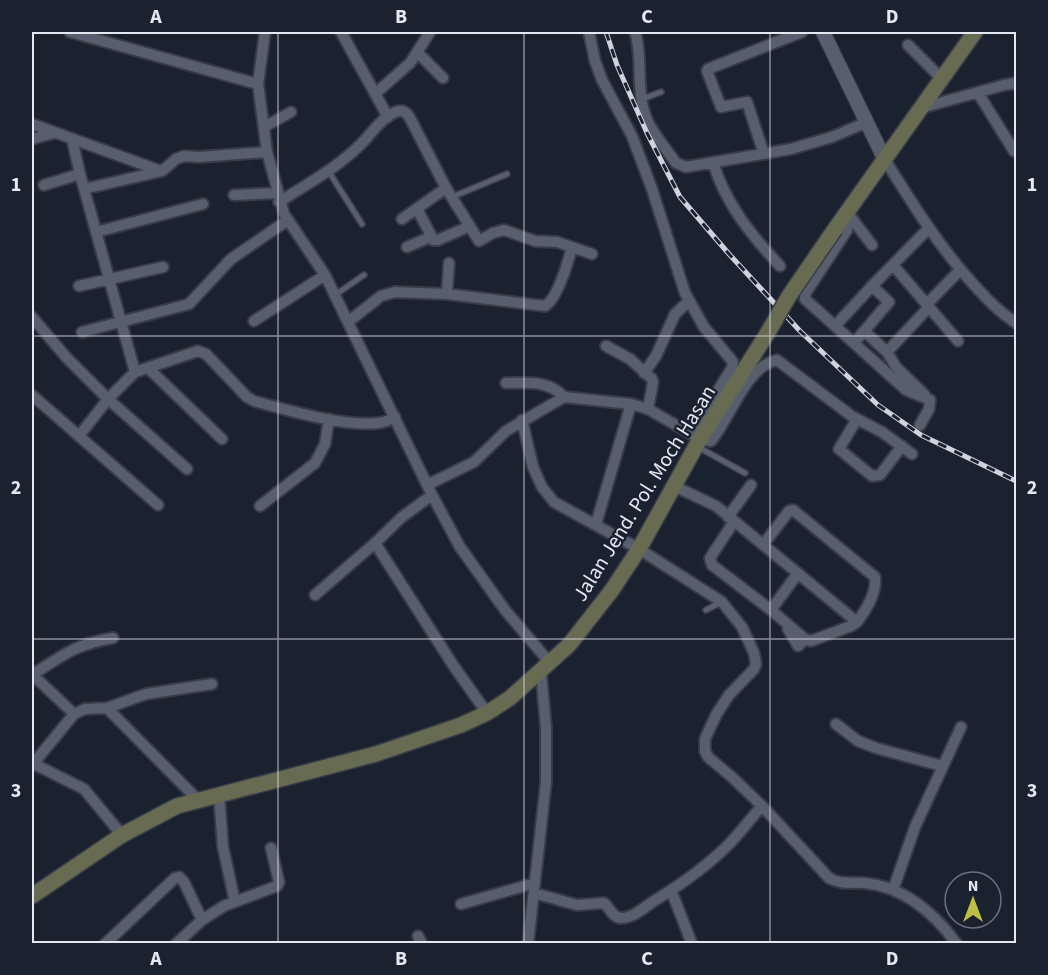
<svg xmlns="http://www.w3.org/2000/svg" width="1048" height="975" font-family="'Source Sans 3',sans-serif">
<style>
.lines{fill:none;stroke-linecap:round;stroke-linejoin:round}
.service-casing{stroke:#373c47;stroke-width:8}
.minor-casing{stroke:#373c47;stroke-width:14}
.tertiary-casing{stroke:#373c47;stroke-width:16}
.secondary-casing{stroke:#373c47;stroke-width:18}
.service{stroke:#575f6f;stroke-width:5}
.minor{stroke:#575f6f;stroke-width:10}
.tertiary{stroke:#575f6f;stroke-width:14}
.secondary{stroke:#666b51;stroke-width:15}
.rail-casing{stroke:#ced3dd;stroke-width:5}
.rail{stroke:#1b222f;stroke-width:3;stroke-dasharray:9;stroke-linecap:butt}
.secondary-bridge-casing{stroke:#373c47;stroke-width:18;stroke-linecap:butt}
.secondary-bridge{stroke:#666b51;stroke-width:15}
.grid{fill:none;stroke:#e3e8f1;stroke-width:1.5;stroke-opacity:0.55}
.labels{text-anchor:middle;dominant-baseline:central;stroke-width:5;stroke-linejoin:round;paint-order:stroke}
.street-label{font-size:21px;fill:#e3e8f1;stroke:#1b222f}
.neatline{fill:none;stroke:#e3e8f1;stroke-width:2}
.grid-label{font-size:20px;text-anchor:middle;font-weight:bold;fill:#e3e8f1}
</style>
<rect width="100%" height="100%" fill="#1b222f"/>
<g class="lines">
<!-- service casing -->
<g class="service-casing">
<path id="service" d="M642 99 661 92
M329 172 362 224
M452 197 507 174
M335 295 364 275
M698 447 745 473
M706 610 721 602"/>
</g>
<!-- minor casing -->
<g class="minor-casing">
<path id="minor" d="M70 32 258 84
M265 32 258 84 267 152 284 214 325 275 432 495 460 547 505 610 550 663
M341 32 388 117
M589 32 595 61 602 80 632 136 652 189 685 293 704 327 733 362 732 368 691 434
M635 32C643 57 636 85 644 111 649 130 665 147 676 163L686 167 791 149 832 137 865 123
M908 45 942 79
M418 53 443 78
M978 93 1014 151
M375 94 410 63 430 32
M921 108 1004 85 1016 83
M32 124 161 171
M264 127 291 112
M32 139 54 133
M72 139 80 174 135 372
M764 154 747 102 721 107 707 71 708 69 802 32
M884 158C912 203 939 247 975 286 988 300 1000 313 1016 323
M713 162C725 203 751 235 780 266
M44 185 80 174
M84 189 162 171 176 159 184 156 199 157 267 152
M234 195 278 193
M279 202C309 183 339 167 364 141 372 132 386 113 399 111 406 110 409 116 412 122L446 188 479 241 493 233 504 230 535 241 557 242 592 254
M417 209 432 237
M847 212 872 245
M402 219 446 188
M841 220 847 226V230L805 294V299L906 390 930 400
M96 232 203 204
M407 247 428 238 432 237 433 240H438L470 226
M893 265 958 341
M79 286 163 267
M872 286 928 229
M447 294 449 263
M926 305 960 270
M32 317 66 357 108 399 187 469
M254 321 325 275
M348 322 381 296 395 292 447 294 545 306C558 298 568 262 572 247
M835 326 872 286 889 302 854 343
M864 331 887 352
M82 332 189 304 231 259 288 220
M606 346 630 359 652 379 653 382 648 409
M148 368 222 439
M644 373 656 356 675 314 689 301
M506 383C528 383 549 380 564 397
M32 395 158 505
M925 395 896 367 887 352 929 307
M857 419 839 449 872 476 880 475 902 446
M522 420 533 467 542 487 554 502 639 549 722 602 742 627 754 653 756 664 754 669 729 695 716 715 705 739V751L708 757 733 778 762 806 829 878C841 885 852 882 865 883 904 887 935 914 957 944
M920 425 929 409 930 400
M79 436 108 399 135 372 198 351 206 354 247 397 254 401C287 410 344 427 378 423 384 423 389 420 395 417
M427 485 474 462 506 431 564 397 631 404 648 409 700 439 711 441C730 419 746 366 777 360L853 417 882 432 912 454
M674 486 716 506 857 622 851 626 811 641 805 639 771 610 712 565 710 558 733 523
M432 495 402 517 375 543 453 665 487 713
M260 506 315 463 325 444 329 419
M728 517 751 485
M596 524 631 404
M763 545 789 511 793 510 875 577C877 593 866 610 857 622
M315 595 375 543
M771 610 798 573
M788 629 798 646 805 639
M32 674 74 714
M32 675C63 655 76 644 113 638
M107 708 146 694 212 684
M836 724 858 741 876 748 942 766
M32 763 84 789 122 835
M33 764 74 714 85 709 107 708 198 800
M219 795 223 847 235 902
M671 890 692 944
M893 890 915 827 961 727
M534 893 577 905 604 903C610 908 612 917 621 918 633 918 645 907 654 901 682 884 709 865 732 841 742 830 752 817 762 806
M461 904 535 883
M418 936 422 944
M105 944 175 878 179 877 184 882 202 920
M176 944 202 920 224 906 277 886 279 882 271 848
M528 944 546 782V728L541 672"/>
</g>
<!-- tertiary casing -->
<g class="tertiary-casing">
<path id="tertiary" d="M823 32 884 158"/>
</g>
<!-- secondary casing -->
<g class="secondary-casing">
<path id="secondary" d="M835 229 975 32
M32 896 122 835 177 806 376 754 461 725 487 713 510 698 569 645 612 590 639 549 700 439 767 334"/>
</g>
<!-- service -->
<use href="#service" class="service"/>
<!-- minor -->
<use href="#minor" class="minor"/>
<!-- tertiary -->
<use href="#tertiary" class="tertiary"/>
<!-- secondary -->
<use href="#secondary" class="secondary"/>
<!-- rail casing -->
<g class="rail-casing">
<path id="rail" d="M606 32 617 65 647 133 680 197 729 254 800 331 878 405 921 435 1016 481"/>
</g>
<!-- rail -->
<use href="#rail" class="rail"/>
<!-- secondary-bridge casing -->
<g class="secondary-bridge-casing">
<path id="secondary-bridge" d="M767 334 789 296 835 229"/>
</g>
<!-- secondary-bridge -->
<use href="#secondary-bridge" class="secondary-bridge"/>
</g>
<!-- grid -->
<path class="grid" d="M278 32V944M524 32V944M770 32V944M32 336H1016M32 639H1016"/>
<g class="labels">
<!-- street labels -->
<g class="street-label">
<text transform="translate(644 493) rotate(-58)">Jalan Jend. Pol. Moch Hasan</text>
</g>
</g>
<!-- border -->
<rect width="1048" height="975" fill="none" stroke="#1b222f" stroke-width="66"/>
<!-- north arrow -->
<g transform="translate(973 900)"><circle r="28" fill="#1b222f" stroke="#6b717d" stroke-width="1.5"/>
<path d="M0-4.5L10 22L0 15L-10 22Z" fill="#bebf42"/>
<text y="-9" font-size="16" font-weight="bold" text-anchor="middle" fill="#e3e8f1">N</text>
</g>
<rect x="33" y="33" width="982" height="909" class="neatline"/>
<g class="grid-label">
<text x="156" y="23">A</text>
<text x="401" y="23">B</text>
<text x="647" y="23">C</text>
<text x="892" y="23">D</text>
<text x="16" y="191">1</text>
<text x="1032" y="191">1</text>
<text x="16" y="494">2</text>
<text x="1032" y="494">2</text>
<text x="16" y="797">3</text>
<text x="1032" y="797">3</text>
<text x="156" y="965">A</text>
<text x="401" y="965">B</text>
<text x="647" y="965">C</text>
<text x="892" y="965">D</text>
</g>
</svg>
